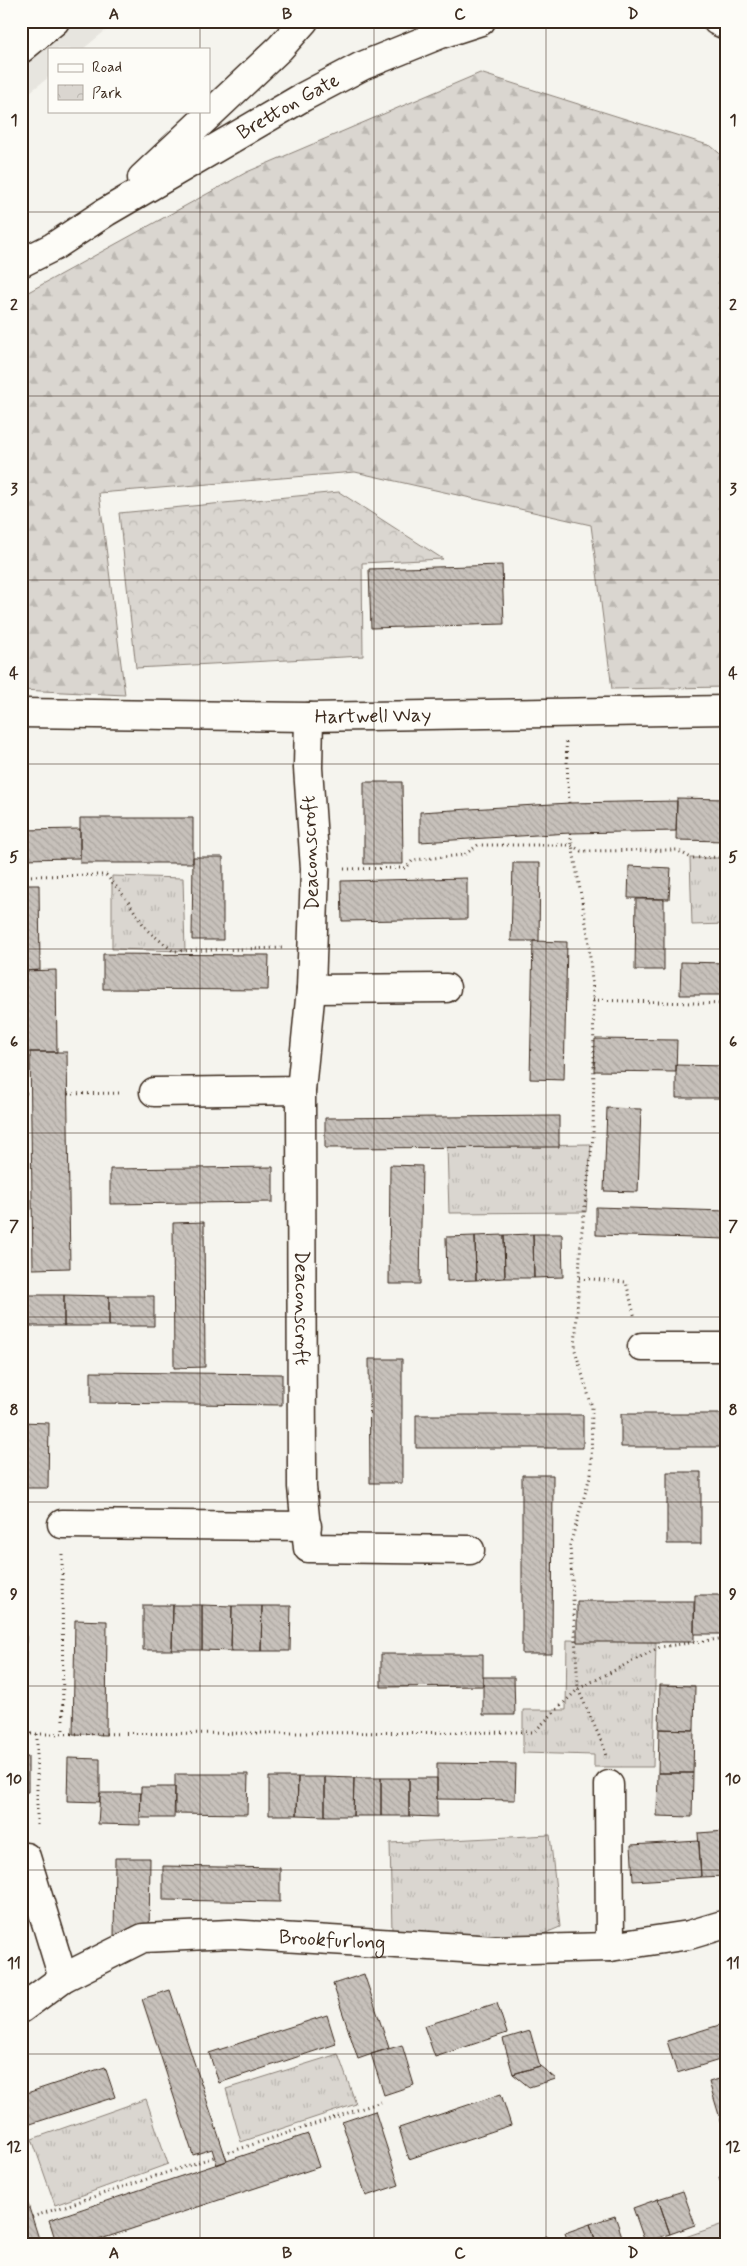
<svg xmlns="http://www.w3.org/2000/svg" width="747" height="2266" font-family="Mynerve,sans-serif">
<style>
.built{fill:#e7e5df}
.grass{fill:url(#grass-tufts);stroke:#8a8077}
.forest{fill:url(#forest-firs);stroke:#8a8077}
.park{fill:url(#park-crowns);stroke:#8a8077}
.building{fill:url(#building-back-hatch);stroke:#3b2a1e}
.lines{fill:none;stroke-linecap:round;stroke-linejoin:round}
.minor-casing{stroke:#3b2a1e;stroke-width:31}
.highway-casing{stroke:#3b2a1e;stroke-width:31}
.path{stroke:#3b2a1e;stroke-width:3;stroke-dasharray:1 4;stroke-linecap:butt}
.minor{stroke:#fdfcf7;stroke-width:28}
.highway{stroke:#fdfcf7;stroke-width:28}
.grid{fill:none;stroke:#3b2a1e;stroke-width:1;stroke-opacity:0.55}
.labels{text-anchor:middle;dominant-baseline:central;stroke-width:4.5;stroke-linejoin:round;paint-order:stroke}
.street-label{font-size:20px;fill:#3b2a1e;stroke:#fdfcf7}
.neatline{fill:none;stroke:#3b2a1e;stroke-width:2}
.grid-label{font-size:16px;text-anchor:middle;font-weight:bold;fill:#3b2a1e}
</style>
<defs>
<pattern id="grass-tufts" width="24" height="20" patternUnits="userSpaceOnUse" patternTransform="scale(1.25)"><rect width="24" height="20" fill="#dad6d0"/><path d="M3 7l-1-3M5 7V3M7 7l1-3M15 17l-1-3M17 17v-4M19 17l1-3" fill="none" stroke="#bcb8b2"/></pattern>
<pattern id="forest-firs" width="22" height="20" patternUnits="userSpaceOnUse" patternTransform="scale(1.25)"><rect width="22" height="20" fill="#dad6d0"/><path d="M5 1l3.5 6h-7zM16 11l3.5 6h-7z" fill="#bcb8b2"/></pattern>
<pattern id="park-crowns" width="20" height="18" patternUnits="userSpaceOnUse" patternTransform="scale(1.25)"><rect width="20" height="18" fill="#dad6d0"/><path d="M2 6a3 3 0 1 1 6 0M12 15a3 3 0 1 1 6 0" fill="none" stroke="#bcb8b2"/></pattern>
<pattern id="building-back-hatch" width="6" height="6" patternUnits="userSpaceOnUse" patternTransform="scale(1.25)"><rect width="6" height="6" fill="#c7c1bb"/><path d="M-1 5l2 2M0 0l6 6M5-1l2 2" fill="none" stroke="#aca6a0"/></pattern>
</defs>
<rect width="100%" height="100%" fill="#f5f4ee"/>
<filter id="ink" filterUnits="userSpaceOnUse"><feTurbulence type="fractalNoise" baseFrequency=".02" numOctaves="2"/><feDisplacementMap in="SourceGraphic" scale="10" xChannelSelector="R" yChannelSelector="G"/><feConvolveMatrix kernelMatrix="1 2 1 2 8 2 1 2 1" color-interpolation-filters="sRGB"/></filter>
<g filter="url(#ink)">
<!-- built -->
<path class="built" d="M21 21H117L83 49H49V77L21 99Z"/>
<!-- grass -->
<path class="grass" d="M690 858H726V924L692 925Z
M112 876 183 878 185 951 112 949Z
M591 1144 586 1212 449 1213 447 1146Z
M567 1640 656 1642 653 1767H594V1755L523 1753V1710H566Z
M550 1835 560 1927 529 1940 392 1931 390 1843Z
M338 2054 356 2104 241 2142 226 2089Z
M146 2099 168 2164 55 2205 32 2139Z
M726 2223V2245H662Z"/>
<!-- forest -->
<path class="forest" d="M480 73 711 146 726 159V687L612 689 591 525 355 472 99 493 125 695 21 690V296L247 172Z"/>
<!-- park -->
<path class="park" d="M339 492 443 559 362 563 363 656 136 668 119 513Z"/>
<!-- building -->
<path class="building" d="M502 565 504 624 371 628 369 569Z
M364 782H402L403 864H364Z
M677 798 726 799V841L676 840Z
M677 801 676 831 570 833 420 842V812L569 803Z
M80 818H193V863H80Z
M80 829V858L21 859V830Z
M193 857H223V940H192Z
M513 863H540L539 941H511Z
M629 866 671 868 669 899 628 898Z
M467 878V919L342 921 341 881Z
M21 885H39L40 970 21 971Z
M636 899H664V970H635Z
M533 941 567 942 564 1080 530 1079Z
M103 954 269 955 268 990 103 989Z
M681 962 726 963V995H680Z
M56 970 57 1052H25L24 971Z
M595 1039 677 1040 676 1072 594 1071Z
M30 1052H67L70 1268 33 1269Z
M676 1065 726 1066V1098H676Z
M607 1108 641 1109 638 1192 604 1191Z
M559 1116V1147L325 1148V1118Z
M390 1165 422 1166 420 1284H389Z
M273 1167V1202L110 1204V1169Z
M596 1207 726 1211V1239L596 1235Z
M204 1222 205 1367 174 1368 173 1223Z
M533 1234H562L563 1277 534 1278Z
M533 1234 534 1278H505L504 1235Z
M504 1235 505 1278 476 1280 475 1236Z
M475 1236 476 1280 447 1281 446 1237Z
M21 1295H64V1326H21Z
M64 1295 109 1296V1326H64Z
M109 1296H154V1326H109Z
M369 1359H402V1483H370Z
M91 1372 282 1374V1405L91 1403Z
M621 1414H726V1447H621Z
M416 1415H583V1448H416Z
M21 1422 49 1423 48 1488H21Z
M667 1472H701V1544H667Z
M522 1475H553L552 1654H522Z
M695 1595H726V1634H694Z
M577 1601H694V1642H577Z
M143 1605H173L172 1650H143Z
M173 1605H202V1650H172Z
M202 1605 232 1606 231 1651 202 1650Z
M232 1606H262L261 1651H231Z
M262 1606H291L290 1651H261Z
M75 1620 107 1621 106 1735 73 1734Z
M21 1636H26L25 1723H21Z
M381 1654H483V1686L381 1687Z
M483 1677H514L515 1715H483Z
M660 1685 695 1686 694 1730 659 1729Z
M659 1729 694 1730 693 1773H658Z
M21 1757H28V1792H21Z
M68 1758 100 1759V1802L67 1801Z
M437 1763 516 1764 515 1800 437 1799Z
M658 1773H693L692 1817 657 1816Z
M175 1774H248L247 1814 175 1813Z
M269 1777H298L297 1815H269Z
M298 1777H325V1816L297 1815Z
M325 1777 354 1778 353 1816H325Z
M354 1778H381V1816H353Z
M381 1778H409V1816H381Z
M409 1778H437V1817L409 1816Z
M141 1787H175L174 1818H140Z
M100 1793H141L140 1825 98 1824Z
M726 1831V1876L701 1877 698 1833Z
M699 1841 701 1877 633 1881 631 1845Z
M115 1858H150L149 1939H114Z
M163 1866 280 1868V1902L163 1900Z
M364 1974 389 2048 358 2059 333 1984Z
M170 1990 227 2161 217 2165 212 2149 193 2155 142 1999Z
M497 2003 507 2033 435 2057 424 2026Z
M327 2015 336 2044 219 2083 209 2053Z
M726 2023V2058L677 2073 667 2041Z
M530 2031 540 2066 513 2074 503 2039Z
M402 2045 414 2085 384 2095 371 2054Z
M540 2066 556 2079 529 2087 513 2074Z
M105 2067 115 2097 21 2127V2095Z
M726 2077V2138L709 2082Z
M501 2094 511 2125 409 2159 399 2128Z
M375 2111 399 2185 366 2196 342 2122Z
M308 2134 319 2167 83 2245H57L49 2220Z
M726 2175V2199L719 2177Z
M21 2183 32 2217 41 2245H21Z
M683 2191 695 2225 670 2234 658 2199Z
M658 2199 670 2234 645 2242 633 2208Z
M615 2216 625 2245H597L590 2224Z
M590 2224 597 2245H569L565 2233Z
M547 2236 550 2245H523Z"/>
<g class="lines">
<!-- minor casing -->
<g class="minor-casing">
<g id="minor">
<path d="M21 49 55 21"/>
<path d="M142 178 280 48 304 21"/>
<path id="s1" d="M21 263 53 247 106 212 303 97 362 66 441 34 481 21"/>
<path id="s2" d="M21 713 309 717 726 710"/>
<path d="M311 989 446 988"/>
<path id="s3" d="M301 1090 302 1487 308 1548 470 1550"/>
<path d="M154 1092 301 1090 311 989 315 869 308 768 309 717"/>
<path d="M642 1347H726"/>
<path d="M62 1524 307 1526"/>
<path d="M609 1785 610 1947"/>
<path d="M26 1857 63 1978"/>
<path id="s4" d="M21 2009 63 1978 143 1938 230 1934 495 1950 610 1947 689 1935 726 1924"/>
</g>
</g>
<!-- highway casing -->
<g class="highway-casing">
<path id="highway" d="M717 21 726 25"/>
</g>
<!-- path -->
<path class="path" d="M566 742 569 803
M570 833 588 935 593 993 594 1057 593 1137 581 1238 575 1350 592 1407 591 1473 570 1545 578 1689 604 1747 606 1757
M344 869 406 868 413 860 464 855 478 845H571L581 851 677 850 691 858 726 857
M21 876 106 875 125 897 147 930 173 951 282 948
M593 1000 726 1004
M21 1093H31
M68 1094 123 1093
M579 1278 626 1282 635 1318
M21 1301H26
M62 1554 63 1734
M21 1734 534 1732 578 1689 660 1647 726 1638
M37 1734V1828
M224 2154 381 2102
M32 2217 214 2157"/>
<!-- minor -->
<use href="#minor" class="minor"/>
<!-- highway -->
<use href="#highway" class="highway"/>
</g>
</g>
<!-- grid -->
<path class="grid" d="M200 21V49M374 21V2245M546 21V2245M200 111V2245M21 212H726M21 396H726M21 580H726M21 764H726M21 949H726M21 1133H726M21 1317H726M21 1502H726M21 1686H726M21 1870H726M21 2054H726"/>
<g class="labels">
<!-- street labels -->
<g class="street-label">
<text stroke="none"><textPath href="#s1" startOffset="310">Bretton Gate</textPath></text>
<text stroke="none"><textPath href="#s2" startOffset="352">Hartwell Way</textPath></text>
<text transform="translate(311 853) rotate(-92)">Deaconscroft</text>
<text stroke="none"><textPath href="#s3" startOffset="218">Deaconscroft</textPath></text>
<text stroke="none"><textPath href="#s4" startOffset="331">Brookfurlong</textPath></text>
</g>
</g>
<!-- margin -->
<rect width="747" height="2266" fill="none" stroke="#fdfcf7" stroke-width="55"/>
<!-- legend -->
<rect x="48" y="48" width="162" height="65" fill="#fdfcf7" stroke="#afa8a0"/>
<rect x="58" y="64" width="25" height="8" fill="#fdfcf7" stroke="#afa8a0"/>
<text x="92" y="72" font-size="15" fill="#3b2a1e">Road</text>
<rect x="58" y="85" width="25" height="15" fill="url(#park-crowns)" stroke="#afa8a0"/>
<text x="92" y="98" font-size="15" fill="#3b2a1e">Park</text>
<rect x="28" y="28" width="692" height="2210" class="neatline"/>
<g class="grid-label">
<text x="114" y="19">A</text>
<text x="287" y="19">B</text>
<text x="460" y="19">C</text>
<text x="633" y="19">D</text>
<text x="14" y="125">1</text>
<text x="733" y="125">1</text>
<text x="14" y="310">2</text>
<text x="733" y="310">2</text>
<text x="14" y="494">3</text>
<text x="733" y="494">3</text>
<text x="14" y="678">4</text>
<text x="733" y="678">4</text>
<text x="14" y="862">5</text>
<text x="733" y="862">5</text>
<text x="14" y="1047">6</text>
<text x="733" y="1047">6</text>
<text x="14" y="1231">7</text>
<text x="733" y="1231">7</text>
<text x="14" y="1415">8</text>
<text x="733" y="1415">8</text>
<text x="14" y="1599">9</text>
<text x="733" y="1599">9</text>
<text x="14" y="1784">10</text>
<text x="733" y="1784">10</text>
<text x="14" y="1968">11</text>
<text x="733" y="1968">11</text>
<text x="14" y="2152">12</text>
<text x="733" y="2152">12</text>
<text x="114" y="2258">A</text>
<text x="287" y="2258">B</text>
<text x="460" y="2258">C</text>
<text x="633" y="2258">D</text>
</g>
</svg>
